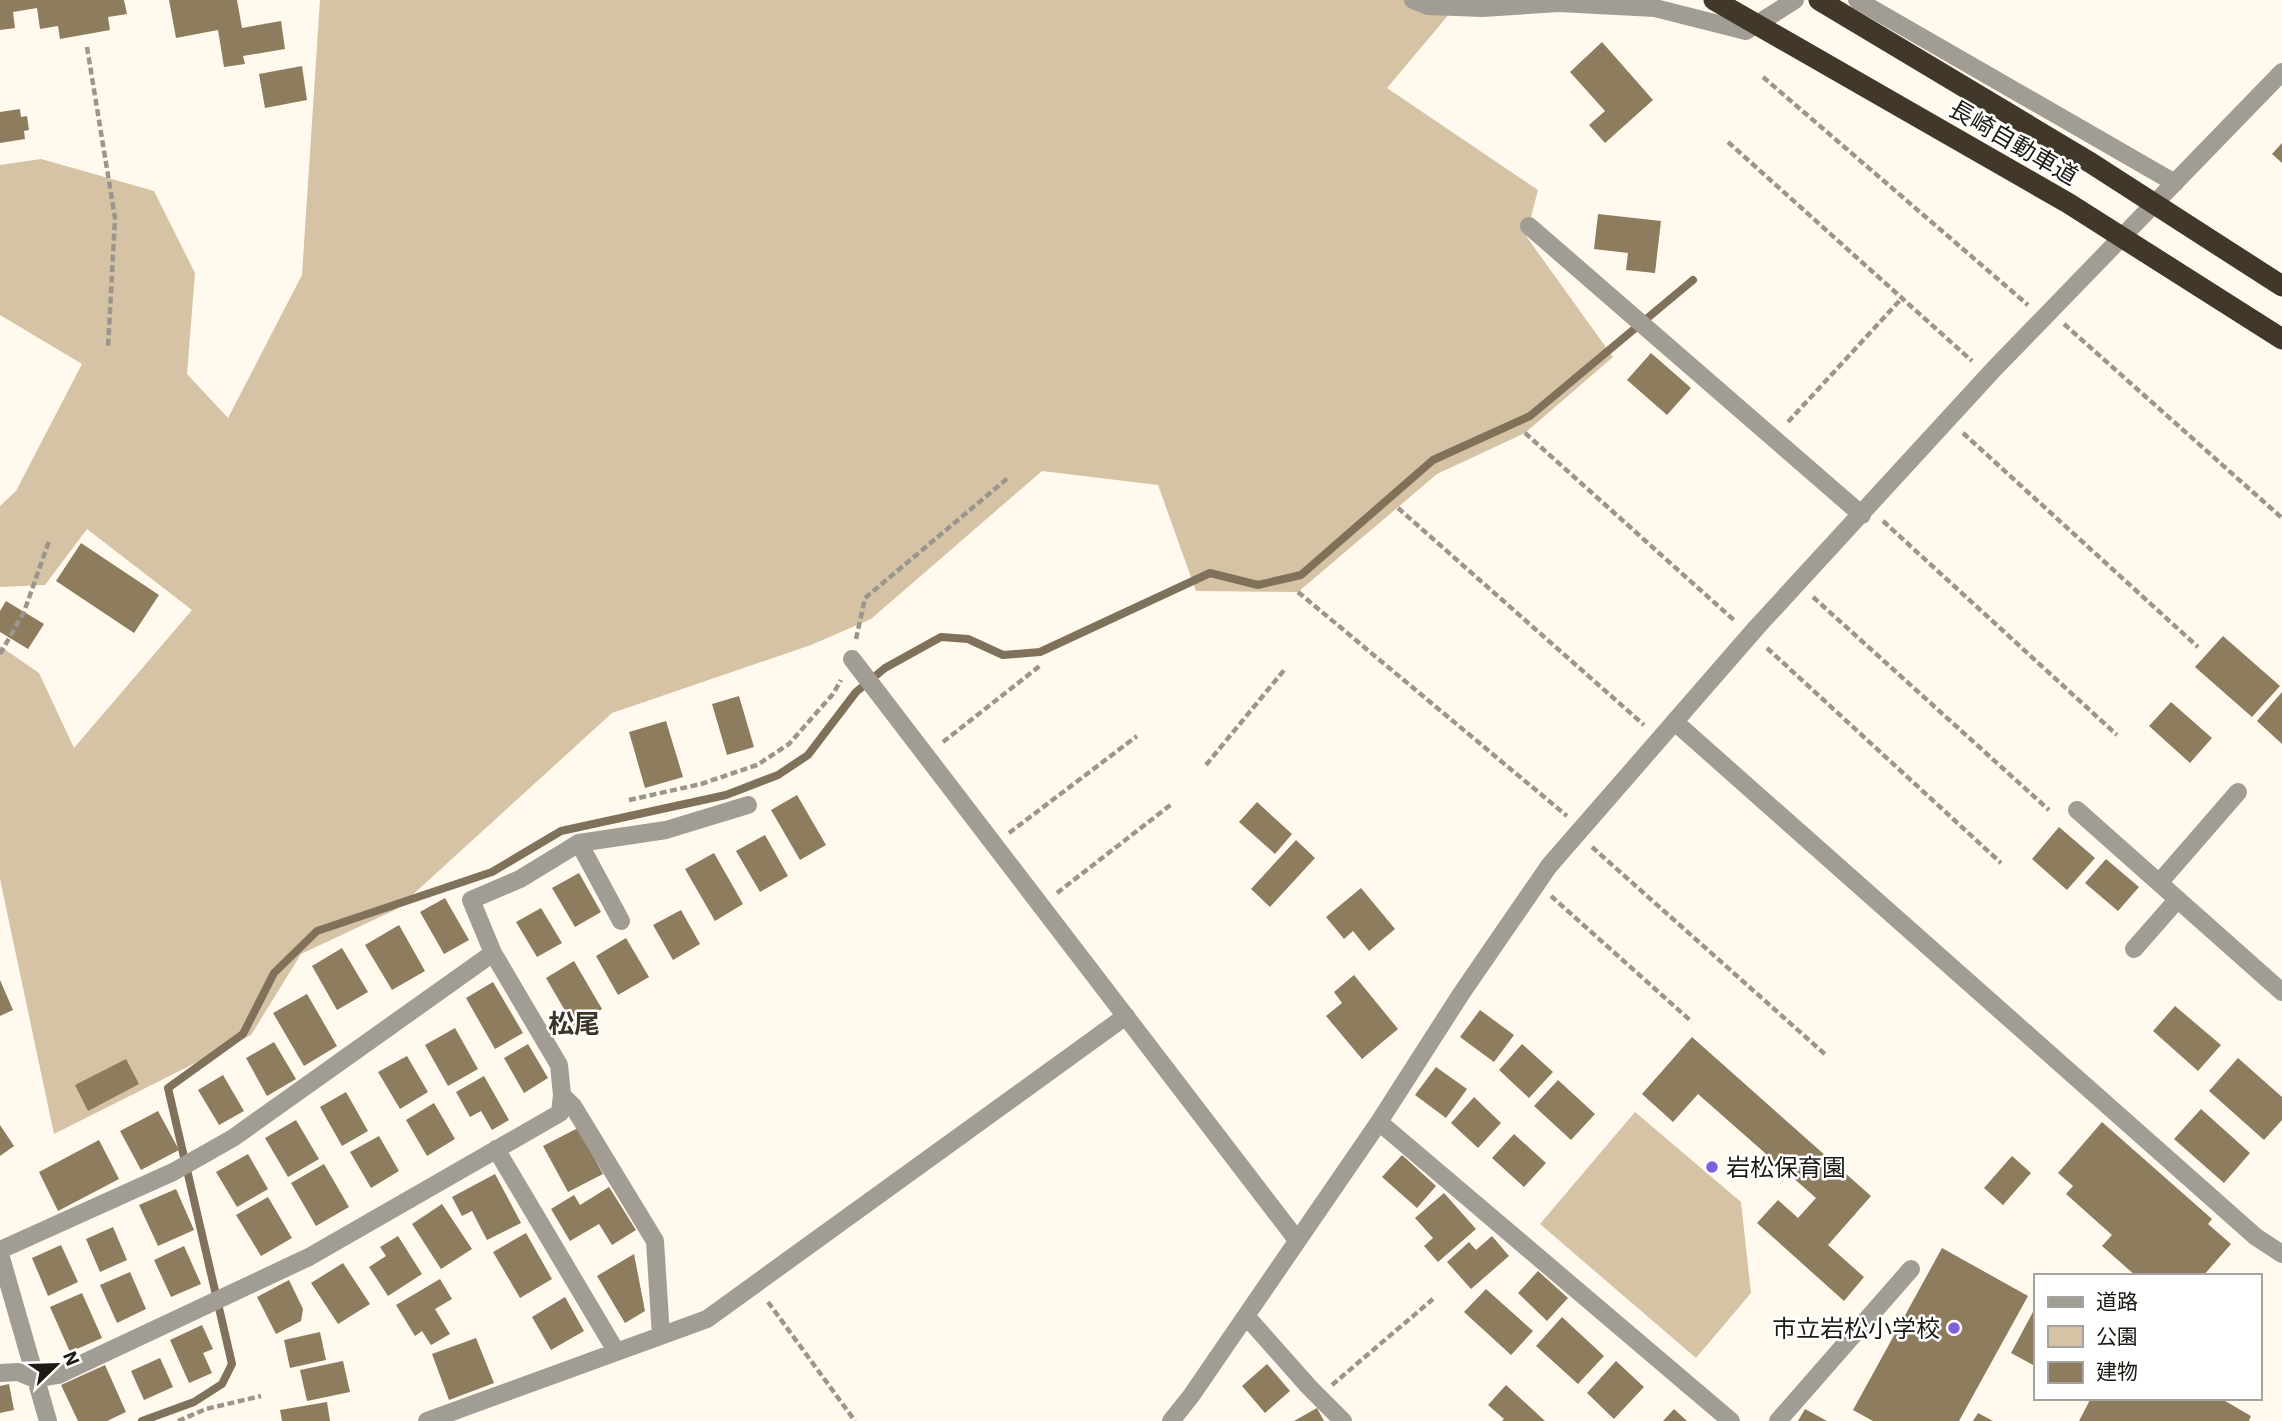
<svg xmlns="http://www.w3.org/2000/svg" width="2282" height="1421" font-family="'IBM Plex Sans','Noto Sans JP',sans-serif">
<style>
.green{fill:#d6c3a5}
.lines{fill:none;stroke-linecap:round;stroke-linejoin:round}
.stream{stroke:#80725a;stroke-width:8}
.building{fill:#8e7c5e}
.path{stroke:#9b968d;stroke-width:4.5;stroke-dasharray:7 3.5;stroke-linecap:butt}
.minor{stroke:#a19d95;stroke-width:18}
.motorway-bridge{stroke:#41382a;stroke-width:21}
.poi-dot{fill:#7e60db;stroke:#fff;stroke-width:2.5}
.labels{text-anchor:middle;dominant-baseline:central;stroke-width:5;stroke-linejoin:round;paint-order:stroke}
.street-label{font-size:24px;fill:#1d1913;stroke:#fff}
.poi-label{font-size:24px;fill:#1d1913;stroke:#fff;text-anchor:start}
.neighbourhood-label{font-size:26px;font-weight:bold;fill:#3c3426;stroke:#fff}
</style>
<rect width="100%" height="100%" fill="#fff9ee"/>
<!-- green -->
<path class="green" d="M320 0H1461L1387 88 1538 190 1526 236 1613 357 1525 433 1437 474 1298 592 1196 591 1158 485 1042 471 871 619 811 645 612 713 397 909 301 954 251 1035 54 1134 0 879V646L39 673 74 748 192 610 87 529 45 585 0 587V506L16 491 82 364 0 315V165L41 159 154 191 195 273 187 374 228 418 302 275Z
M1635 1112 1741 1202 1751 1293 1696 1358 1540 1224Z"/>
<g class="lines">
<!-- stream -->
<path class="stream" d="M142 1421 194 1402 222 1384 232 1364 168 1088 243 1034 274 973 317 931 492 872 561 831 726 795 778 775 808 755 856 692 885 668 941 637 968 639 1003 655 1040 652 1210 573 1258 585 1301 575 1433 460 1530 416 1693 280"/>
</g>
<!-- building -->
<path class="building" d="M0 0H124L127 14 108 17 110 30 60 39 58 26 40 29 37 8 13 12 15 28 0 30Z
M169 0H237L242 28 281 21 285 49 243 56 245 64 224 67 218 30 176 38Z
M1602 42 1653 100 1605 143 1589 125 1605 111 1570 72Z
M302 66 307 100 265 108 259 74Z
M20 109 21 117 27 116 29 130 24 131 25 139 0 143V112Z
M2282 143V163L2272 154Z
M1598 214 1661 221 1655 273 1626 270 1628 253 1594 249Z
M1651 353 1691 388 1667 415 1627 380Z
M81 543 159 595 134 633 56 581Z
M6 601 44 624 28 649 0 632V611Z
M2223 636 2280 686 2252 717 2195 667Z
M2282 692V744L2257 721Z
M739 696 754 747 727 755 712 704Z
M2171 702 2212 738 2190 763 2149 726Z
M666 721 683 777 645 788 629 732Z
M797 795 826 845 800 860 771 810Z
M1257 802 1292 834 1275 854 1239 822Z
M2059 827 2095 858 2067 890 2032 859Z
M765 835 788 876 760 892 736 851Z
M1296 840 1315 858 1270 907 1251 889Z
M714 853 743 904 715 921 685 869Z
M2106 859 2139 887 2118 911 2085 883Z
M579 873 601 912 575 927 552 888Z
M1361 888 1395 929 1369 951 1353 931 1344 939 1326 917Z
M445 898 469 940 444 954 420 912Z
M541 908 562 943 537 957 516 922Z
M681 910 700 944 673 960 653 925Z
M399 925 425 971 392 990 365 945Z
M626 938 649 977 618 995 596 956Z
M342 948 368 992 337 1010 312 966Z
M574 961 602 1009 574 1026 546 978Z
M1354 975 1398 1029 1362 1059 1326 1016 1342 1003 1334 992Z
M0 980 13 1010 0 1016Z
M493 982 523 1033 495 1049 466 998Z
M307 994 337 1046 304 1066 273 1013Z
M2175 1006 2221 1045 2198 1071 2153 1031Z
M1480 1010 1514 1035 1494 1062 1460 1037Z
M455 1028 478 1069 448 1086 425 1045Z
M1692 1037 1871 1196 1828 1245 1864 1277 1844 1301 1757 1223 1778 1200 1798 1218 1816 1198 1698 1094 1673 1122 1642 1094Z
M274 1042 296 1079 267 1096 246 1058Z
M528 1044 548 1078 524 1093 504 1058Z
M1522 1044 1553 1072 1529 1098 1499 1070Z
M407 1056 428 1092 400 1109 378 1072Z
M2238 1058 2282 1097V1120L2264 1140 2209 1091Z
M126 1059 139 1084 88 1111 75 1085Z
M1436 1067 1467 1089 1446 1118 1415 1095Z
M223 1075 244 1111 219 1125 198 1090Z
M484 1076 509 1120 492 1130 481 1111 470 1117 456 1092Z
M1558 1080 1595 1114 1571 1140 1534 1106Z
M346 1092 368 1131 342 1146 320 1107Z
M1474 1097 1501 1123 1478 1148 1451 1123Z
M434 1103 455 1139 427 1156 406 1120Z
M2201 1109 2250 1153 2224 1183 2174 1139Z
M158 1111 179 1150 141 1170 120 1131Z
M296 1120 319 1159 288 1177 265 1138Z
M2102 1122 2212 1219 2208 1224 2231 1244 2203 1276H2136L2102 1246 2112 1235 2066 1194 2073 1186 2058 1173Z
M0 1125 14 1146 0 1156Z
M578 1128 603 1174 568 1192 543 1146Z
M1514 1134 1546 1163 1524 1187 1492 1158Z
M379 1136 399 1171 371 1188 350 1152Z
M99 1140 119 1179 58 1211 39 1172Z
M248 1154 268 1189 237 1207 216 1172Z
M1402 1155 1436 1186 1417 1208 1382 1177Z
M2012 1156 2031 1173 2003 1205 1984 1188Z
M324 1164 349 1207 316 1226 291 1183Z
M495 1174 521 1223 487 1240 472 1211 462 1216 452 1197Z
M609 1187 636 1230 612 1245 599 1224 570 1241 551 1209 574 1195 580 1205Z
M176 1189 194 1230 158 1246 139 1205Z
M1444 1193 1476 1229 1438 1262 1424 1246 1433 1238 1415 1218Z
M268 1197 292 1238 261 1256 236 1215Z
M442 1204 472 1249 441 1269 412 1224Z
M113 1227 127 1260 100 1272 86 1239Z
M526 1233 552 1279 520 1298 493 1252Z
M398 1236 422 1274 388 1296 369 1267 386 1256 380 1247Z
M1492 1236 1509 1256 1471 1289 1447 1262 1469 1242 1476 1250Z
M61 1245 78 1282 48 1296 32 1258Z
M184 1246 201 1284 171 1297 154 1260Z
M1942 1248 2028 1296 1959 1421H1873L1853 1410Z
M634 1254 645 1311 625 1323 597 1276Z
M343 1263 370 1304 338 1324 311 1283Z
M1538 1271 1568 1298 1547 1321 1518 1293Z
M130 1272 146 1309 117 1323 100 1285Z
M440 1279 452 1299 435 1309 450 1334 431 1345 422 1331 415 1336 396 1305Z
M289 1280 303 1309 301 1321 276 1334 257 1297Z
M1486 1289 1533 1331 1511 1355 1464 1312Z
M82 1293 102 1338 70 1352 50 1307Z
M565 1297 584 1331 551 1350 532 1317Z
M2035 1308V1366L2011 1353Z
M1562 1317 1604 1356 1578 1384 1536 1346Z
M202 1325 213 1349 203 1353 212 1373 189 1383 170 1340Z
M320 1332 326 1360 290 1368 284 1340Z
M476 1338 494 1383 449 1400 432 1354Z
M160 1358 173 1387 144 1400 131 1371Z
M343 1361 350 1392 307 1401 300 1370Z
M1616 1361 1644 1387 1614 1419 1587 1393Z
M1267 1364 1290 1391 1265 1413 1242 1386Z
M105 1365 126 1412 107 1421H78L61 1385Z
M9 1384 14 1410 0 1413V1386Z
M1506 1385 1545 1421H1502L1504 1419 1488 1405Z
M2091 1398H2220L2251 1416 2249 1421H2079Z
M327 1402 330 1421H282L280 1410Z
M1317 1408 1324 1421H1294Z
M1674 1409 1687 1421H1663Z
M1805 1409 1827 1421H1798Z
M1978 1413 1993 1421H1973Z"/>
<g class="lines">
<!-- path -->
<path class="path" d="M87 47 115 218 108 348
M1763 77 2028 305
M1728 142 1972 361
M2064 324 2282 518
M1788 422 1902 298
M1525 433 1735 621
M1963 433 2198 647
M1398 508 1644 725
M1883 521 2117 735
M1298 592 1567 816
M1813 597 2049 810
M856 639 865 598 1009 477
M1767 648 2001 863
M0 654 24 612 49 541
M943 742 1041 665
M1206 765 1285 669
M629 800 701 784 757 765 789 744 833 694 841 680
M1009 833 1137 736
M1592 847 1827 1056
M1057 893 1173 803
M1551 896 1692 1022
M768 1302 855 1421
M1332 1385 1433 1299
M178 1421 206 1409 261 1396"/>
<!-- minor -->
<path class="minor" d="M1413 0 1428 6 1483 8 1559 3 1655 8 1746 31 1795 0
M1857 0 2175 183
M1529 226 1862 515
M852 659 1297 1240
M1676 723 2256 1237 2282 1254
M2077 810 2282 992
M579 843 621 921
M2159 883 2238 792
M2134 949 2177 900
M493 953 471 900 520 879 579 843 666 830 748 805
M562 1095 573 1106 655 1241 661 1336
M1379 1122 1731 1421
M496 1149 616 1351
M0 1250 173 1172 233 1138 493 953 559 1065 562 1095 560 1113 309 1257 58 1375 35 1379 18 1372 0 1373
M0 1254 48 1421
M1246 1316 1309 1387 1343 1421
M427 1421 707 1319 1126 1016
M1171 1421 1191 1396 1379 1122 1461 994 1549 866 1757 627 1994 369 2282 72
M1778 1421 1911 1269"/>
<!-- motorway-bridge -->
<path class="motorway-bridge" d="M1714 0 2068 203 2282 339
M1819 0 2091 163 2282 286"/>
</g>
<!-- markers -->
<g class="poi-dot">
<circle cx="1712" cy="1167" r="7"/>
<circle cx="1954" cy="1328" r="7"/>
</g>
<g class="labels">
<!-- street labels -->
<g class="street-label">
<text transform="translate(2014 142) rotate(30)">長崎自動車道</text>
</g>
<!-- poi labels -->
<g class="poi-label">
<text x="1726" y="1167">岩松保育園</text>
<text x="1940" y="1328" text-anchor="end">市立岩松小学校</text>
</g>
<!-- neighbourhood labels -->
<g class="neighbourhood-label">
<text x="574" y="1023">松尾</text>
</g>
</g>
<!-- legend -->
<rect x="2034" y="1274" width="228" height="126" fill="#ffffff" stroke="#a5a3a1" stroke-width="2"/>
<rect x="2048" y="1297" width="35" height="10" fill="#a19d95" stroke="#a5a3a1" stroke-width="2"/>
<text x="2096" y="1309" font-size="21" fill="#1d1913">道路</text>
<rect x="2048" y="1326" width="35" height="21" fill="#d6c3a5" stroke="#a5a3a1" stroke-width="2"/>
<text x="2096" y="1344" font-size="21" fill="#1d1913">公園</text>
<rect x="2048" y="1362" width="35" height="21" fill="#8e7c5e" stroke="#a5a3a1" stroke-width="2"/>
<text x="2096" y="1379" font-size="21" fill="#1d1913">建物</text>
<!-- north arrow -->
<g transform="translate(56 1365) rotate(67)" stroke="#ffffff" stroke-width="5" paint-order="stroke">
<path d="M0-5L12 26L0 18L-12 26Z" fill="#1d1913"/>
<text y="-10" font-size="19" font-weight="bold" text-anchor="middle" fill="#1d1913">N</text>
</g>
</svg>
